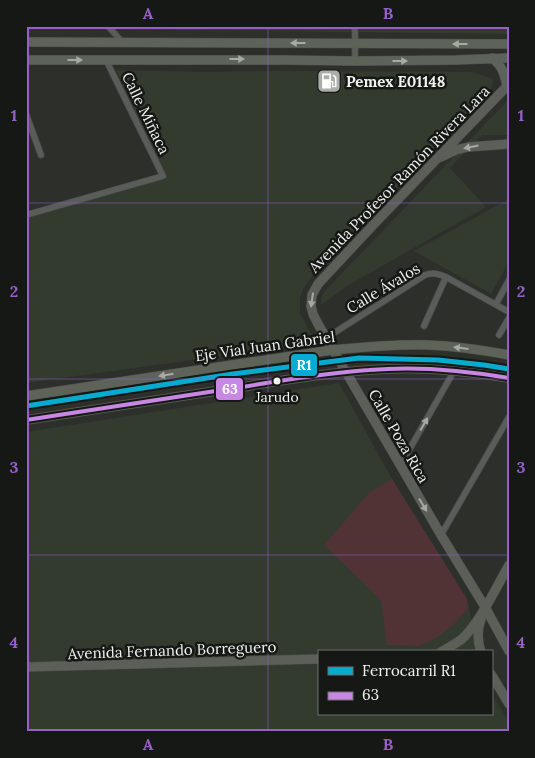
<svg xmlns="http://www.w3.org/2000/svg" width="535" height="758" font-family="Lora,serif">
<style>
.built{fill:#333a2e}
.green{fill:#513335}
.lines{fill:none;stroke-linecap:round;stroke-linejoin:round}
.street-casing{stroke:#4a4c48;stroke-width:7}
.secondary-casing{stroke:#4a4c48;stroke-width:10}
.primary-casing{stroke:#4a4c48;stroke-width:10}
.street{stroke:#5a5c59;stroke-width:5.5}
.secondary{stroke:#5b5f58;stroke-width:9}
.primary{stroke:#5d6358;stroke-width:9}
.bus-1-casing{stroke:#161815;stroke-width:8}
.bus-1{stroke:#c787e3;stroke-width:4}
.rail-1-casing{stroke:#161815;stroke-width:9}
.rail-1{stroke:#06acd0;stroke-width:5}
.oneway{fill:#a6aba3}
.oneway2{fill:#a6a9a3}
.oneway3{fill:#a5a8a4}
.grid{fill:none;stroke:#985ecb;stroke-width:1;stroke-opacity:0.55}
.bus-dot{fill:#f0f3ee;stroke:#161815;stroke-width:2}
.labels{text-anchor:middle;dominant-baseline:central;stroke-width:5;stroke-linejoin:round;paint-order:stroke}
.bus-label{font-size:14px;fill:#f0f3ee;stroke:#161815}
.poi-label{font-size:15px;font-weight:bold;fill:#f0f3ee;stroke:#161815;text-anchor:start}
.street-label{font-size:15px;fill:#f0f3ee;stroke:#161815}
.line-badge{stroke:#161815;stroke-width:2}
.badge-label{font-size:14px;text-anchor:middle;font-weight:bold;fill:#fff}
.neatline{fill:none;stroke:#985ecb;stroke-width:2}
.grid-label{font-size:16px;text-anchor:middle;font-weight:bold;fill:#985ecb}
</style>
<rect width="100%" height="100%" fill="#2d2f2b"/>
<!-- built -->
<path class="built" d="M102 26H509V34L104 29Z
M116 70 207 72 275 71 472 72 493 79 492 88 313 275 304 288 300 298V313L316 343 26 383V218L165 175Z
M509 99V135H482L450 168 486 207 347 286 321 305V299L324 292Z
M509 199V261L491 294 414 251Z
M339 383 392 479 467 599 479 652H319V714H491V693L509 722V732H26V432Z"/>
<!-- green -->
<path class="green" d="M392 479 467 599 468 606 466 611 452 626 435 639 419 646 387 645 381 600 324 545 370 492Z"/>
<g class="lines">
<!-- street casing -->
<g class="street-casing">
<path id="street" d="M108 26 123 43
M354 26 355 32V61
M26 114 41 155
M26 215 163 176 106 60
M496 304 509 280
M424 326 446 277
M499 335 509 318
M326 338 425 275C433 272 439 274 446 277L509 312
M400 466 454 371
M441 535 509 417"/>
</g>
<!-- secondary casing -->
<g class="secondary-casing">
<path id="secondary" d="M509 84 375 223 318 284 312 295 311 306 313 314 318 324 441 535 485 607 509 651
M441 157 456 150 468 147 509 144
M441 652C448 648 455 644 462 639 479 624 497 586 509 565
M481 652C477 640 477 630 481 619
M26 667 319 659
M491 674 509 704"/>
</g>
<!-- primary casing -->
<g class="primary-casing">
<path id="primary" d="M26 42 509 44
M492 58C503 67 504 73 507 86
M26 60H285L355 61 456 60 509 58
M26 396 332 350C364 347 396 344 428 345 455 346 482 350 509 355
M26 420C91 410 157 400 222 390 270 383 319 373 369 370 415 366 463 370 509 378"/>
</g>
<!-- street -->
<use href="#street" class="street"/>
<!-- secondary -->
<use href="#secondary" class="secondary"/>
<!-- primary -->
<use href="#primary" class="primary"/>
<!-- bus-1 casing -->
<g class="bus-1-casing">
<path id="bus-1" d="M26 420C91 410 157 400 222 390 270 383 319 373 369 370 415 366 463 370 509 378"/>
</g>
<!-- bus-1 -->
<use href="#bus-1" class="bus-1"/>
<!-- rail-1 casing -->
<g class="rail-1-casing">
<path id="rail-1" d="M26 406 233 374 359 358 438 360 484 365 509 369"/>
</g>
<!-- rail-1 -->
<use href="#rail-1" class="rail-1"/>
</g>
<!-- one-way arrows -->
<defs><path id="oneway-solid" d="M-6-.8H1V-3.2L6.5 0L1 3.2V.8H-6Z" transform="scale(1.25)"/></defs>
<g class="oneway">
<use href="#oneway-solid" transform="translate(298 43) rotate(-180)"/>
<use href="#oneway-solid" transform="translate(460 44) rotate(-180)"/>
<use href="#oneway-solid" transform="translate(237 59)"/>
<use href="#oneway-solid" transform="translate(75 60)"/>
<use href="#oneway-solid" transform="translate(400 61)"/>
<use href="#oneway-solid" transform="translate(461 348) rotate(-173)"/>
<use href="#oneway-solid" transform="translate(166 375) rotate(171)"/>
</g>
<g class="oneway2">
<use href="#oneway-solid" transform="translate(471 147) rotate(169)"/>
<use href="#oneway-solid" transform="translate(312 300) rotate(98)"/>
<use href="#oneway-solid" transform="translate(423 505) rotate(59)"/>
</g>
<use class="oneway3" href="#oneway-solid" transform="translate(424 424) rotate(-61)"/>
<!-- grid -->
<path class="grid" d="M268 26V732M26 203H509M26 379H509M26 555H509"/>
<!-- icons -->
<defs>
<g id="fuel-square" transform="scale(1.25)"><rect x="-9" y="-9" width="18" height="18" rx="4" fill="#acaeaa" stroke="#161815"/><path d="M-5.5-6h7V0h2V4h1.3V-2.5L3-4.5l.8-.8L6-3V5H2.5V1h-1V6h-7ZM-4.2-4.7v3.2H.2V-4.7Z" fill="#fff"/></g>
</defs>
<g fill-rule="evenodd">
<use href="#fuel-square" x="329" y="81"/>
</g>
<!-- markers -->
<circle class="bus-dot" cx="277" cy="381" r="4.5"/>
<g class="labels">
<!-- bus labels -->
<g class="bus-label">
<text x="277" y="397">Jarudo</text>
</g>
<!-- poi labels -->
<g class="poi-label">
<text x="346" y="81">Pemex E01148</text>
</g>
<!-- street labels -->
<g class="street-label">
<text transform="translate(146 113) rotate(64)">Calle Miñaca</text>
<text transform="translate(399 179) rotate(-46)">Avenida Profesor Ramón Rivera Lara</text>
<text transform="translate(383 288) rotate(-31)">Calle Ávalos</text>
<text transform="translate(265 346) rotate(-8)">Eje Vial Juan Gabriel</text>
<text transform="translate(399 436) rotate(60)">Calle Poza Rica</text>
<text transform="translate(172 650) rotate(-2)">Avenida Fernando Borreguero</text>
</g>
</g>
<g class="line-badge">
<rect x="290" y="353" width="28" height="24" rx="5" fill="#06acd0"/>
<rect x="215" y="377" width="29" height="24" rx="5" fill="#c787e3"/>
</g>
<g class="badge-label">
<text x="304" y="370">R1</text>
<text x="230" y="394">63</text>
</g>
<!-- border -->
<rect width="535" height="758" fill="none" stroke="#161815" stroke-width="55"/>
<!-- legend -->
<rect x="318" y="650" width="175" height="65" fill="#161815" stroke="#6d706c"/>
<rect x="328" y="667" width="25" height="8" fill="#06acd0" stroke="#6d706c"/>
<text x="362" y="676" font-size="15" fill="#f0f3ee">Ferrocarril R1</text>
<rect x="328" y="692" width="25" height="8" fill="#c787e3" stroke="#6d706c"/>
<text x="362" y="700" font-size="15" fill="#f0f3ee">63</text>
<rect x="28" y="28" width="480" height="702" class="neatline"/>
<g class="grid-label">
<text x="148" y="19">A</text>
<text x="388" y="19">B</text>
<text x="14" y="121">1</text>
<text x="521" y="121">1</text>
<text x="14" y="297">2</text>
<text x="521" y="297">2</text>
<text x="14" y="473">3</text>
<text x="521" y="473">3</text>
<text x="14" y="648">4</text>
<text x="521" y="648">4</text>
<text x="148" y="750">A</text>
<text x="388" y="750">B</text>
</g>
</svg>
